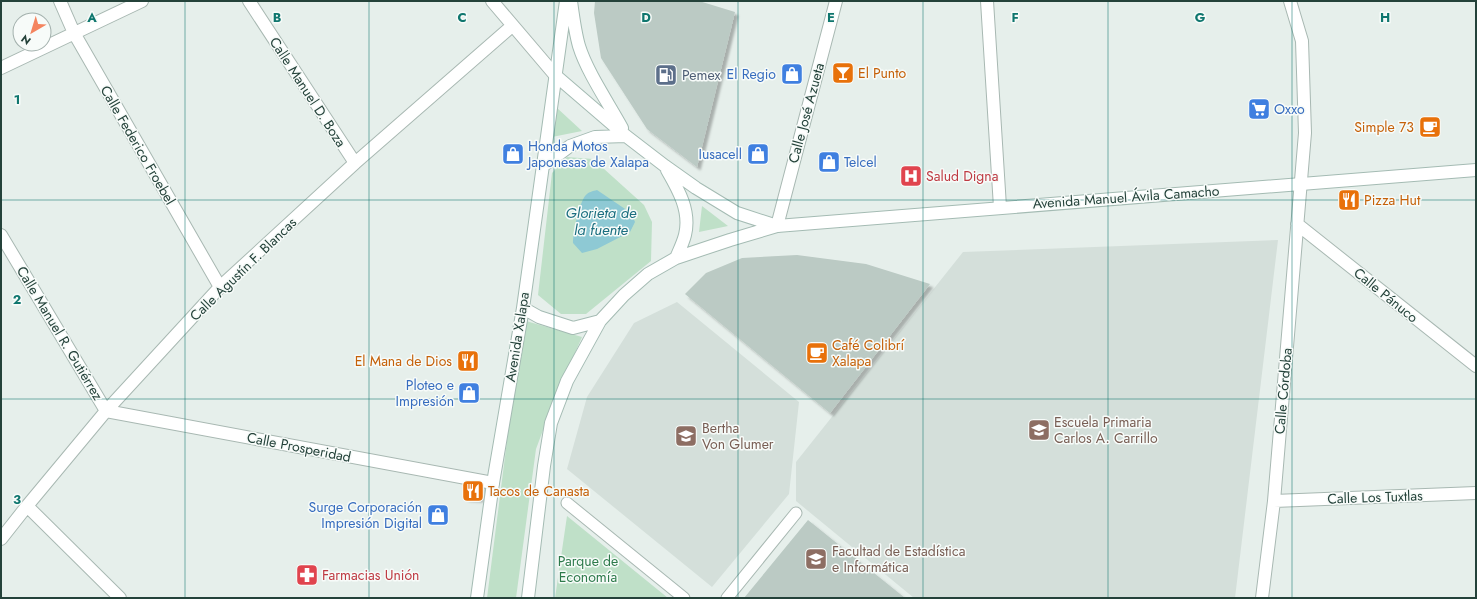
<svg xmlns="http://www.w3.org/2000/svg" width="1477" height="599" font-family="Jost,sans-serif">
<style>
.built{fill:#d4dfda}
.green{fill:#bfe0c8}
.water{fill:#8ec9d4}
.building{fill:#bbcac4;filter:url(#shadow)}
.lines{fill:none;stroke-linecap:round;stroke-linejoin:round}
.service-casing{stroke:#a8b8b2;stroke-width:13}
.minor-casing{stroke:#a8b8b2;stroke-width:14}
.secondary-casing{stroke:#a4bbb3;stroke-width:14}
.service{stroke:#fff;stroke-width:11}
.minor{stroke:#fff;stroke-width:12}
.secondary{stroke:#fff;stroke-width:12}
.grid{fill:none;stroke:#0f766e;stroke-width:1;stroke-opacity:0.55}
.labels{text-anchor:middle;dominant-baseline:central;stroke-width:3;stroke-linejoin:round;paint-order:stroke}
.food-label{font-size:14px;fill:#c56008;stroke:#f7fbf9;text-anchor:start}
.shop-label{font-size:14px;fill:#366cbe;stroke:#f7fbf9;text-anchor:end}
.service-label{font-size:14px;fill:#4e5e75;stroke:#f7fbf9;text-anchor:start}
.street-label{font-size:14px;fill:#24423a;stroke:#f7fbf9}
.health-label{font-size:14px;fill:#be3a42;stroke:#f7fbf9;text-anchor:start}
.education-label{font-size:14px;fill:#785e54;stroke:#f7fbf9;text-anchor:start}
.park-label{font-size:14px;fill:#2d7a4b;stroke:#f7fbf9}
.water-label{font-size:15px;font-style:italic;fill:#1c6f80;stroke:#f7fbf9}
.grid-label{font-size:13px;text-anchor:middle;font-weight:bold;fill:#0f766e;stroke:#f7fbf9;stroke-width:3;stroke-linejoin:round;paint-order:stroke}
</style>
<defs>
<filter id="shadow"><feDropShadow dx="3.5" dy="3.5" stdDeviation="1" flood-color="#0004"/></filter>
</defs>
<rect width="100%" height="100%" fill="#e6efeb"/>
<!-- built -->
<path class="built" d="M1278 240 1235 598H914L796 501V462L963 252Z
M677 302 799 402 789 494 712 587 567 469 587 397 634 323Z"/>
<!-- green -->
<path class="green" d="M556 107 582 131 552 137Z
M567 157 593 159 644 205 652 222 651 261 586 314H561L538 295 552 173Z
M702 206 728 226 699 232Z
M526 321 582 337 555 398 536 449 516 598H487L508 433 522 352Z
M567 516 668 598H555Z"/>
<!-- water -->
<path class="water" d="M597 190 631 213 635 222 630 232 597 249 582 253 573 243C573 233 579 204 585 196 588 192 593 191 597 190Z"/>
<!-- building -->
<path class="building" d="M595 1H699L735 12 697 167 647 129 601 58 594 13Z
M797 255 866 264 930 284 830 413 685 294 706 273 742 258Z
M466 484 481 485 480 499 465 498Z
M808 520 905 598H744Z"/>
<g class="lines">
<!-- service casing -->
<g class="service-casing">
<path id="service" d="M567 503 684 598
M727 598 796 513"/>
</g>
<!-- minor casing -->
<g class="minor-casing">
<path id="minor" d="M60 1 74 33 220 287
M249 1 355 163
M492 1 555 75
M987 1 1000 207
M1 68 142 1
M1297 224 1476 366
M777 226 836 1
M1 235 106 411 493 483
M1274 501 1476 493
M27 506 120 598
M1 539 27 506 106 411 220 287 355 163 512 26
M1262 598 1274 501 1305 133 1302 41 1290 1"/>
</g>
<!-- secondary casing -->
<g class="secondary-casing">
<path id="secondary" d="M571 1C573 16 575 32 579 46 587 72 609 104 622 128
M555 75 626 136 665 166 696 188 737 213 777 226
M543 166 570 146 595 137 626 136
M667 170C678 189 691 211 685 235 683 243 679 251 676 258
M523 308 539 317 573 328 600 321
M477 598 493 483 523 308 566 1
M528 598 544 466 551 423 567 381 600 321 624 295 648 274 676 258 730 240 777 226 1476 170"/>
</g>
<!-- service -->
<use href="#service" class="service"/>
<!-- minor -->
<use href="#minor" class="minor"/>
<!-- secondary -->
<use href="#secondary" class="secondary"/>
</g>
<!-- grid -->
<path class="grid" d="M185 1V598M369 1V598M554 1V598M738 1V598M923 1V598M1108 1V598M1292 1V598M1 200H1476M1 399H1476"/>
<!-- icons -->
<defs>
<g id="bar-square" transform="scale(1.15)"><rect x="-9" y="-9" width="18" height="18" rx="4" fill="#e8710a" stroke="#f7fbf9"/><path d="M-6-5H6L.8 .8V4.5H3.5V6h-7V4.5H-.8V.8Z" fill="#fff"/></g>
<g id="shop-square" transform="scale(1.15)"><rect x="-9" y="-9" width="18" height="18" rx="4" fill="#3f7fe0" stroke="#f7fbf9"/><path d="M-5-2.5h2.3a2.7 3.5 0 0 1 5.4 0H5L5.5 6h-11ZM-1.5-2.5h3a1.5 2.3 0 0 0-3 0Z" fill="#fff"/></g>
<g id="fuel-square" transform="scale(1.15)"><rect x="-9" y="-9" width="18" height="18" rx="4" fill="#5c6f8a" stroke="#f7fbf9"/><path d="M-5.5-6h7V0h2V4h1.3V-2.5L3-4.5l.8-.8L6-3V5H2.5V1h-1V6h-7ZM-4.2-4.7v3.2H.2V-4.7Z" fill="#fff"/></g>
<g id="supermarket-square" transform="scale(1.15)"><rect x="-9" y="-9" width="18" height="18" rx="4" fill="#3f7fe0" stroke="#f7fbf9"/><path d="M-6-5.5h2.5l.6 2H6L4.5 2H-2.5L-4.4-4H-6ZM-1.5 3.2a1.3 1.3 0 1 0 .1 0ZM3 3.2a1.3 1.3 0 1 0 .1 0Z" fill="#fff"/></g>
<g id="cafe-square" transform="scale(1.15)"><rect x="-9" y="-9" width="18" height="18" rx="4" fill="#e8710a" stroke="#f7fbf9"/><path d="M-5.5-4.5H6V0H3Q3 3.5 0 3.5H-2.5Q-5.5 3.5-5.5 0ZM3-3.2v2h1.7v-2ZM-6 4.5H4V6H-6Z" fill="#fff"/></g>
<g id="hospital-square" transform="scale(1.15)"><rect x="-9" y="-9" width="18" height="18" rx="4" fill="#e0444e" stroke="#f7fbf9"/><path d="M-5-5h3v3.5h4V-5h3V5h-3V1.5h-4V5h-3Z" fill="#fff"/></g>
<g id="restaurant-square" transform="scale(1.15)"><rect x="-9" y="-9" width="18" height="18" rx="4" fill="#e8710a" stroke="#f7fbf9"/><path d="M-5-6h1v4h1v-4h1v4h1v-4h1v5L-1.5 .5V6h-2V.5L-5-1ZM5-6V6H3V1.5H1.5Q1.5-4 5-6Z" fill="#fff"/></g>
<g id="school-square" transform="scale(1.15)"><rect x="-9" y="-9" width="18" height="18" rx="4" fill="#8d6e63" stroke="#f7fbf9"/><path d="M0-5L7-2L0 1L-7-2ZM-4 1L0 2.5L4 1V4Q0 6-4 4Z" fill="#fff"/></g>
<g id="university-square" transform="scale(1.15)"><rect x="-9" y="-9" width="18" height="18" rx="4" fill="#8d6e63" stroke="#f7fbf9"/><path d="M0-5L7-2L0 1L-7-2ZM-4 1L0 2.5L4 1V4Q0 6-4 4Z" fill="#fff"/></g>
<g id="pharmacy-square" transform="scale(1.15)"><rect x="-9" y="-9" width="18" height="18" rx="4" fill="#e0444e" stroke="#f7fbf9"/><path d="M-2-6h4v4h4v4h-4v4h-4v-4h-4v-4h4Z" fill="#fff"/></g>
</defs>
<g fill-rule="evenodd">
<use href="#bar-square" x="843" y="73"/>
<use href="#shop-square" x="792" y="74"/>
<use href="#fuel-square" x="666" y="75"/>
<use href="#supermarket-square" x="1259" y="109"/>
<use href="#cafe-square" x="1430" y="127"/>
<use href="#shop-square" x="513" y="154"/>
<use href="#shop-square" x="758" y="154"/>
<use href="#shop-square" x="829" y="162"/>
<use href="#hospital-square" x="911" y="176"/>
<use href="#restaurant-square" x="1349" y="200"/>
<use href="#cafe-square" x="817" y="353"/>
<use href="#restaurant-square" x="468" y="361"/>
<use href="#shop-square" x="469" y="393"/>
<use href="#school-square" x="1039" y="430"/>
<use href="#school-square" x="686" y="436"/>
<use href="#restaurant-square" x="473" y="491"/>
<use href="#shop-square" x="438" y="515"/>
<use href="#university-square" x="816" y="559"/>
<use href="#pharmacy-square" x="307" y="575"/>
</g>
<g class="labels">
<!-- food labels -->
<g class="food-label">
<text x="858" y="73">El Punto</text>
<text x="1414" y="127" text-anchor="end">Simple 73</text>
<text x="1364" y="200">Pizza Hut</text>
<text x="832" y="345">Café Colibrí<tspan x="832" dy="16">Xalapa</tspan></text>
<text x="452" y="361" text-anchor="end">El Mana de Dios</text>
<text x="488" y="491">Tacos de Canasta</text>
</g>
<!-- shop labels -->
<g class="shop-label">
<text x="776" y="74">El Regio</text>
<text x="1274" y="109" text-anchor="start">Oxxo</text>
<text x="528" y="146" text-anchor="start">Honda Motos<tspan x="528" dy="16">Japonesas de Xalapa</tspan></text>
<text x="742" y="154">Iusacell</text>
<text x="844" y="162" text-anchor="start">Telcel</text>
<text x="454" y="385">Ploteo e<tspan x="454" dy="16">Impresión</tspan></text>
<text x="422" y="507">Surge Corporación<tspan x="422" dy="16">Impresión Digital</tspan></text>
</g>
<!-- service labels -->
<g class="service-label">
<text x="682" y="75">Pemex</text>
</g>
<!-- street labels -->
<g class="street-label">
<text transform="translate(308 92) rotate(57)">Calle Manuel D. Boza</text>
<text transform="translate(806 113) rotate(-75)">Calle José Azueta</text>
<text transform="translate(138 145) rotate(60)">Calle Federico Froebel</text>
<text transform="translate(1126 197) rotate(-4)">Avenida Manuel Ávila Camacho</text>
<text transform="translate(243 269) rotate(-44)">Calle Agustín F. Blancas</text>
<text transform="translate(1386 295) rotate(39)">Calle Pánuco</text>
<text transform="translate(60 333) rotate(59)">Calle Manuel R. Gutiérrez</text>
<text transform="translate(517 337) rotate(-81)">Avenida Xalapa</text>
<text transform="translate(1283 391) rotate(-85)">Calle Córdoba</text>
<text transform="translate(299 447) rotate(11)">Calle Prosperidad</text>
<text transform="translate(1375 497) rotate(-2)">Calle Los Tuxtlas</text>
</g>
<!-- health labels -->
<g class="health-label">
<text x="926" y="176">Salud Digna</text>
<text x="322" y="575">Farmacias Unión</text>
</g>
<!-- education labels -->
<g class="education-label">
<text x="1054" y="422">Escuela Primaria<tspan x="1054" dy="16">Carlos A. Carrillo</tspan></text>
<text x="702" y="428">Bertha<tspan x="702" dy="16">Von Glumer</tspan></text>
<text x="832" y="551">Facultad de Estadística<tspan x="832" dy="16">e Informática</tspan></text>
</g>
<!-- park labels -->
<g class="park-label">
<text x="588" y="561">Parque de<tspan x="588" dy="16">Economía</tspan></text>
</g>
<!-- water labels -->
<g class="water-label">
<text x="601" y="213">Glorieta de<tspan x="601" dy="17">la fuente</tspan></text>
</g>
</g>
<g class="grid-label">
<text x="92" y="22">A</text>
<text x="277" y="22">B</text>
<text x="462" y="22">C</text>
<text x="646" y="22">D</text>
<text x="831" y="22">E</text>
<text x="1015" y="22">F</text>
<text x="1200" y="22">G</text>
<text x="1385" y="22">H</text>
<text x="17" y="104">1</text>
<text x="17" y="304">2</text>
<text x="17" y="504">3</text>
</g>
<!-- border -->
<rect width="1477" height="599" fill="none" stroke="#24423a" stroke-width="4"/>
<!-- north arrow -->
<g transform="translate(32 32) rotate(218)"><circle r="19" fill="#f7fbf9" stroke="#a3b1ad"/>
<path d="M0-3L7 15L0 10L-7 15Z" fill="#f4845f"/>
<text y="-6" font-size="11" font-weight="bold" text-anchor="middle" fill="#24423a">N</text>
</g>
</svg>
